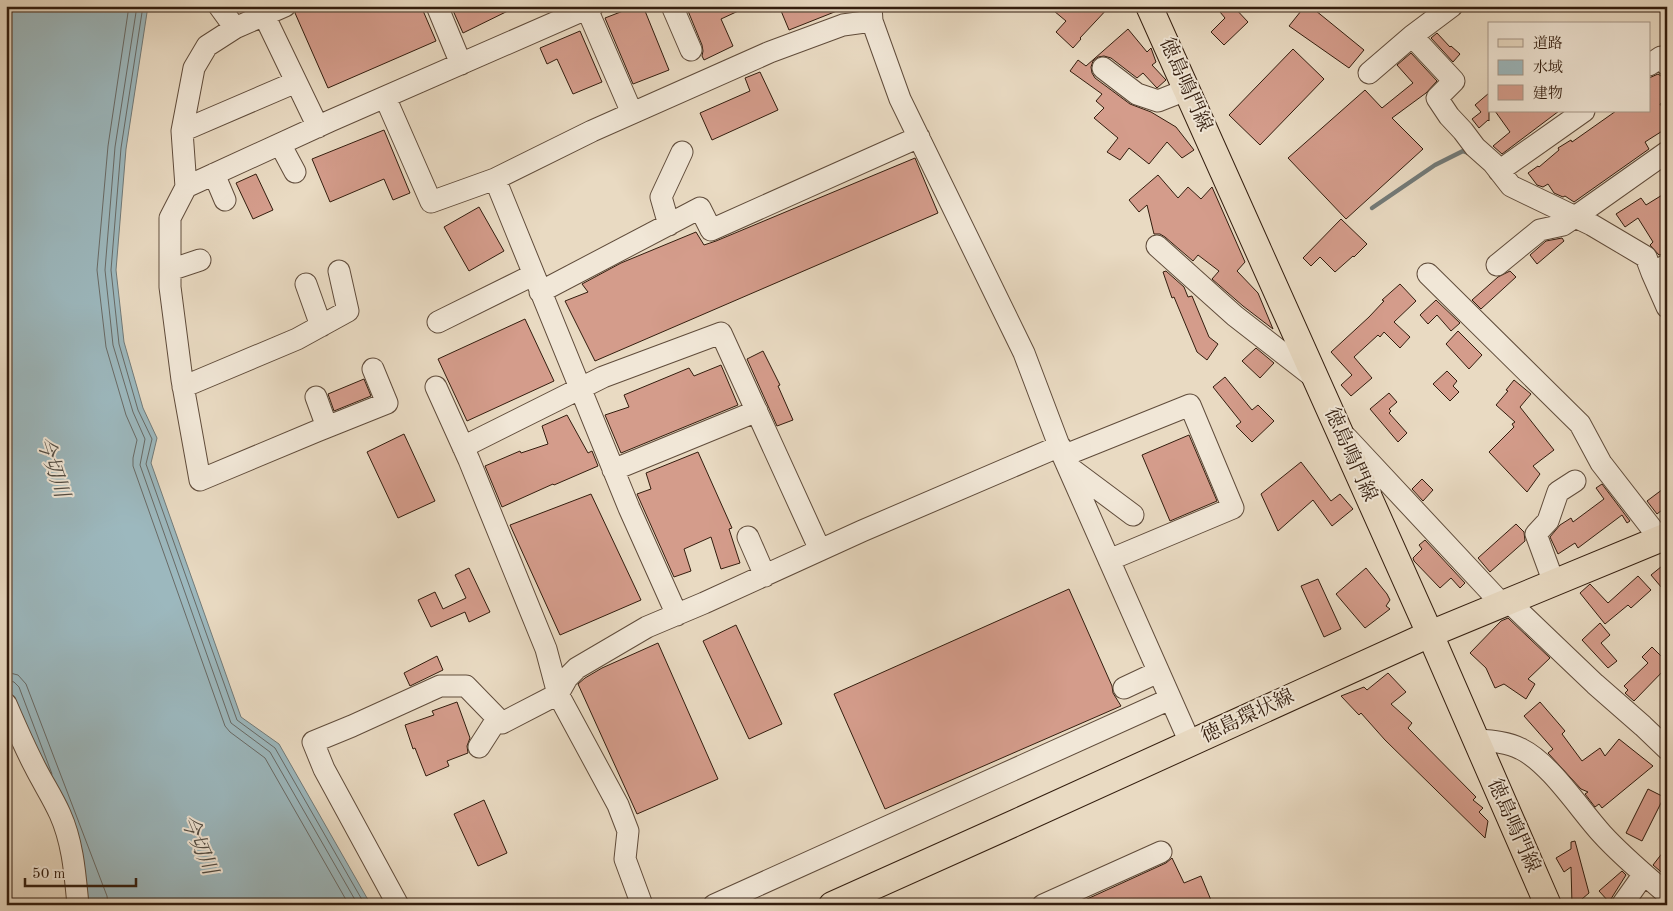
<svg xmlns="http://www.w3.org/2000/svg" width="1673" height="911" font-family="'Old Standard TT','Noto Serif JP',serif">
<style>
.water{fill:#9cb8be;stroke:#727a78}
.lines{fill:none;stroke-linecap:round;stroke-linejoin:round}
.shore{stroke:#686a66;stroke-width:1}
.stream{stroke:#727a78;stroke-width:4.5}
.building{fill:#d49c8b;stroke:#331d0e}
.minor-casing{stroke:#604c3b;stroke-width:23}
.major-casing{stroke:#331d0e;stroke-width:28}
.minor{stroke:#f1e7d7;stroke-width:21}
.major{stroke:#e9dac2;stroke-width:26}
.labels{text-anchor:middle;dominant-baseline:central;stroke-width:4;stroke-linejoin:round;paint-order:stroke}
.street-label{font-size:20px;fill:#331d0e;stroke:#f1e7d7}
.water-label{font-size:21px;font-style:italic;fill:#524c43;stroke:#f1e7d7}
</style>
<rect width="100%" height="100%" fill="#e9dac2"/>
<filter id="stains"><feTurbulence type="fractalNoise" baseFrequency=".004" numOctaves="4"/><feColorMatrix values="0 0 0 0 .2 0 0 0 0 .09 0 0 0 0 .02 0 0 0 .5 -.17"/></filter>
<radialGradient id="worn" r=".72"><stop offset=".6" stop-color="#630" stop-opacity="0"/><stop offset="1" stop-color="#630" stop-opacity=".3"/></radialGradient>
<!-- water -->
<path class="water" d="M6 6H148L126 149 116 270 124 342 143 408 157 438 151 463 241 717 279 744 371 905H90L6 686Z"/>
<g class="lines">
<!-- shore -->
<path class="shore" d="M129 6 108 146 97 270 106 347 126 415 137 440 133 458V466L225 726 230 732 265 758 349 905
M137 6 115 147 105 270 113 345 133 412 145 439 140 465 231 723 270 752 358 905
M143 6 121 148 111 270 119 344 138 410 152 439 146 464 237 720 275 748 365 905
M6 672 18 675 26 684 107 896 108 905
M6 680 14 682 19 687 52 774"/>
<!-- stream -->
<path class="stream" d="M1372 208 1435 165 1463 151 1469 153"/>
</g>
<!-- building -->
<path class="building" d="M297 6H421L436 41 328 88 295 13Z
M451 6H518L463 33Z
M636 6H643L669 70 633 84 605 18Z
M686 6H749L721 19 733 46 704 60 702 56 703 51 702 45Z
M779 6H847V7L789 30Z
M1048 6H1110L1080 38 1081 39 1073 48 1056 32 1066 21Z
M1226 6H1233L1248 22 1224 45 1211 32 1225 18 1220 12Z
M1305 6H1310L1364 50 1349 68 1289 26Z
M1128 29 1147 52 1151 48 1156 62 1152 65 1166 80 1157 88 1156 87 1143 73 1137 78 1111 58 1104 56 1098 57 1093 61 1091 67 1092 73 1095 78 1130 104 1151 112 1176 127 1194 150 1182 158 1167 142 1149 164 1129 148 1120 160 1107 152 1118 138 1094 118 1104 108 1096 101 1102 94 1070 71 1078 60 1086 66Z
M580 31 602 82 573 94 557 59 547 64 540 48Z
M1437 33 1450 47 1451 46 1460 54 1453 62 1431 38Z
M1293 49 1324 79 1260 145 1229 115Z
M1411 53 1437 81 1426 93 1392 118 1423 149 1346 219 1288 158 1365 90 1382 108 1413 83 1397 65Z
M760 72 778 110 712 140 700 113 750 91 745 78Z
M1658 74 1667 80V99L1660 104 1667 115V128L1645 142 1649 149 1574 202 1565 196 1563 197 1554 193 1548 184 1543 187 1537 185 1528 173 1538 166 1539 167 1559 150 1558 148 1571 140 1572 142 1616 111H1649V78Z
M1489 93V121L1488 120 1479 128 1472 119 1481 112 1475 105Z
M1495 111H1559L1502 154 1493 146 1510 132Z
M384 130 410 193 393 200 384 179 330 202 312 159Z
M915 158 938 213 595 361 565 301 588 292 582 284 621 263 696 232 704 245 716 241Z
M256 174 273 210 253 219 236 183Z
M1158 175 1178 198 1188 187 1201 199 1212 187 1245 262 1237 271 1258 293 1273 329 1243 306 1212 279 1219 271 1198 255 1193 261 1165 237 1160 234H1154L1147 205 1139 212 1129 200Z
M1667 192V253L1659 255 1650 245 1653 242 1638 218 1625 227 1616 214 1641 198 1646 205Z
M479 207 504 251 469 271 444 227Z
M1341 219 1367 244 1354 257 1353 256 1335 272 1320 257 1311 266 1303 258Z
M1562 238 1564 241 1537 264 1530 255 1546 241Z
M1166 271 1184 287 1188 297 1192 296 1209 337 1218 344 1207 360 1197 352 1174 297 1172 298 1163 272Z
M1510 271 1516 277 1481 309 1472 300 1498 277Z
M1400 284 1416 301 1394 322 1410 337 1400 348 1384 332 1380 337 1378 335 1354 357 1372 378 1351 396 1341 385 1352 375 1331 352 1369 317 1384 301 1382 300Z
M1436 300 1460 323 1451 331 1437 315 1428 324 1420 315Z
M525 319 554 381 467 421 438 359Z
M1458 331 1482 355 1469 369 1446 344Z
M1256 348 1274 363 1260 378 1242 361Z
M763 351 780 385 778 386 793 420 777 426 747 359Z
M721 365 738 405 621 453 605 415 629 407 624 395 689 368 694 376Z
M1447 371 1457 381 1453 386 1459 392 1450 401 1433 384Z
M1225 377 1252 410 1258 405 1274 421 1252 442 1236 426 1241 422 1213 387Z
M364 379 371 396 334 411 328 394Z
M1514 380 1531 394 1520 407 1554 450 1533 466 1540 474 1527 492 1489 452 1514 427 1512 424 1515 422 1496 405 1508 391 1506 390Z
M1389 393 1397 402 1389 409 1391 411 1389 413 1407 433 1398 442 1370 409Z
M567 415 588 453 592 451 598 466 554 485 553 484 502 507 485 466 520 451 521 453 548 444 542 426Z
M404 434 435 501 398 518 367 452Z
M1189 435 1217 501 1170 521 1142 455Z
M698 452 732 528 729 529 740 563 721 569 711 537 684 549 691 571 674 577 637 494 651 489 646 473Z
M1301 462 1331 501 1340 494 1353 509 1332 526 1313 500 1278 531 1261 494Z
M1422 479 1433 490 1423 501 1412 489Z
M1602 484 1630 521 1627 523 1622 515 1578 548 1575 543 1558 554 1550 537 1560 525 1571 518 1573 522 1604 499 1596 488Z
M1667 486V506L1657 514 1647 501Z
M591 494 641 600 560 635 510 525Z
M1516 524 1524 532 1525 541 1490 572 1478 558Z
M1425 540 1465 583 1460 588 1451 578 1440 588 1414 561 1413 558 1422 549 1419 545Z
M1667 562V594L1651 575Z
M469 568 490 612 469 622 465 612 431 627 418 600 435 592 443 609 466 598 455 575Z
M1366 568 1387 594 1390 600 1386 606 1390 609 1365 628 1336 594Z
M1638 576 1651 590 1631 608 1628 605 1605 624 1580 593 1590 584 1608 603Z
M1318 579 1341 629 1324 637 1301 586Z
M1069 589 1112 686 1113 693 1121 706 885 809 834 694Z
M1508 618 1550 658 1528 679 1535 684 1526 699 1504 684 1495 688 1486 668 1470 653 1501 621Z
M1600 623 1610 635 1601 643 1617 661 1608 668 1582 640Z
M736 625 782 724 749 739 703 641Z
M658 643 718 779 637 814 578 684 585 678 602 668Z
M1652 647 1667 662V667L1634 701 1625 693 1628 690 1624 686 1648 663 1642 657Z
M437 656 443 670 410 686 404 673Z
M1388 673 1406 692 1391 704 1412 723 1408 728 1476 797 1473 800 1483 808 1479 812 1488 821 1485 838 1385 740 1361 713 1359 715 1341 696 1364 687 1367 690Z
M457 702 470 738 467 746 468 753 447 761 449 766 426 776 415 748 413 749 405 725 434 715 432 711Z
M1540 702 1565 731 1562 734 1582 761 1600 748 1605 756 1619 739 1653 766 1602 808 1599 804 1595 807 1585 794 1588 792 1581 789 1548 753 1553 749 1524 716Z
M1648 789 1664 797 1642 841 1626 833Z
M484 800 507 853 478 866 454 814Z
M1575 841 1589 893 1575 905H1572L1571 867 1564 872 1556 858 1571 849V842Z
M1667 847V877L1653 865Z
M1172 858 1184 883 1201 876 1213 905H1074L1166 863Z
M1622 871 1626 875 1609 902 1599 891Z"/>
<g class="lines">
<!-- minor casing -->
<g class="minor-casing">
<path id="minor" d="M219 6 235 28
M437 6 461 64
M672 6 691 50
M871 6 872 21 900 99 1024 353 1063 456 1188 738
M587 9 632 113
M264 15 318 127
M1412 36 1454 81 1437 98 1449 116 1463 131 1475 147 1493 163 1511 186 1592 225 1646 257 1652 273 1667 265
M1649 65 1661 57 1667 65
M1103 68 1137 94 1158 101 1186 90
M1369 73 1412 36 1452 6
M385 97 431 202 495 179 629 508 677 615
M182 131 296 82
M280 144 295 172
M1499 171 1584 111
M214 174 225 200
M495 179 592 131 770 52 843 25 872 21
M186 187 182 131 194 68 207 46 235 28 285 6
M669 225 661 197 682 152
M1157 246 1235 316 1316 379
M1497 265 1540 230 1563 225 1575 217 1667 152
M170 270 200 260
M1652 273 1667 307
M1428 274 1580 424 1601 463 1660 539
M306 284 321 326
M540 292 700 208 711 230 919 137
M438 322 533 275
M373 369 387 403 317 431 200 480 182 380 170 287V218L186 187 330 121 593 6
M183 387 297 339 348 311 339 271
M436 387 469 460 546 649 558 694 618 805 628 831 625 859 642 905
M316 397 327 427
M1347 438 1502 604
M463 447 603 377 721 333 820 550
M1063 456 1190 405 1233 508 1109 560
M1070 468 1133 515
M613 470 757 411
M748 537 765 576
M1554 583 1536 534 1548 521 1558 492 1575 481
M1508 601 1595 684 1643 726 1667 749
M1124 688 1158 672
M6 704C15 725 24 746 35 767 43 783 53 798 60 814 73 843 75 874 78 905
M1477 740C1492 741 1508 742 1521 749 1550 763 1580 810 1602 834 1622 856 1645 875 1667 894
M479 747 497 719
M398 905 324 769 313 742 352 726 440 686H466L502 723 558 694 567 678 577 668 647 627 704 603 862 531 1060 446
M714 905 1170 699
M1043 905 1161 852
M1622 905 1644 874"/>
</g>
<!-- major casing -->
<g class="major-casing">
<path id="major" d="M1149 6 1430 634 1548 905
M832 905 1017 822 1430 634 1667 536"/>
</g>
<!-- minor -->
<use href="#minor" class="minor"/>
<!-- major -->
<use href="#major" class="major"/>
</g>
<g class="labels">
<!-- street labels -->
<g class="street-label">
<text transform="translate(1185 85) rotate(66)">徳島鳴門線</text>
<text transform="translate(1350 455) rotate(66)">徳島鳴門線</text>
<text transform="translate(1248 717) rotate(-25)">徳島環状線</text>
<text transform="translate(1513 826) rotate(66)">徳島鳴門線</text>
</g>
<!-- water labels -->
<g class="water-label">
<text transform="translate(52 467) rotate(72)">今切川</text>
<text transform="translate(198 845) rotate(67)">今切川</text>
</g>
</g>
<!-- margin -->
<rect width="1673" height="911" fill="none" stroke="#e9dac2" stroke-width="25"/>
<rect x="8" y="8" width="1658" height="896" fill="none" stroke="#331d0e" stroke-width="2.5"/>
<rect x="12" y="12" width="1648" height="886" fill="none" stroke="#331d0e"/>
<!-- legend -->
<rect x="1488" y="22" width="162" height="90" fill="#f1e7d7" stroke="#a59687"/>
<rect x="1498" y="39" width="25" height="8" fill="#e9dac2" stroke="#a59687"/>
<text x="1533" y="48" font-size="15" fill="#331d0e">道路</text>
<rect x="1498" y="60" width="25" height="15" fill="#9cb8be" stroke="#a59687"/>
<text x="1533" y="72" font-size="15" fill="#331d0e">水域</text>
<rect x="1498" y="85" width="25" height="15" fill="#d49c8b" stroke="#a59687"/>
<text x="1533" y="98" font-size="15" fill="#331d0e">建物</text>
<!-- scale -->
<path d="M25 878v8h111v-8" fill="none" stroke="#331d0e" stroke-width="2.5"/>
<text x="32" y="878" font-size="15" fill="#331d0e" stroke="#f1e7d7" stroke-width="4" paint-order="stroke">50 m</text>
<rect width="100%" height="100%" filter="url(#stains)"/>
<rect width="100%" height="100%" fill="url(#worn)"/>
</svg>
